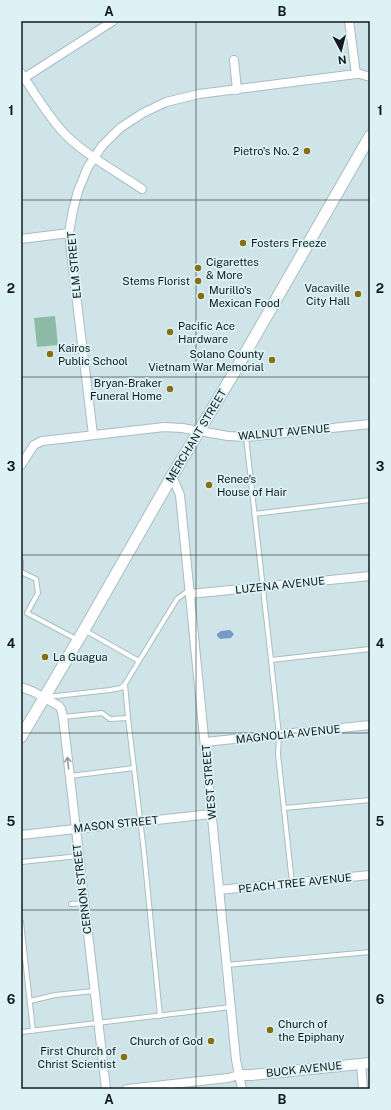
<svg xmlns="http://www.w3.org/2000/svg" width="391" height="1110" font-family="'Public Sans',sans-serif">
<style>
.green{fill:#8ebba5}
.water{fill:#7898c6}
.lines{fill:none;stroke-linecap:round;stroke-linejoin:round}
.service-casing{stroke:#a9bdc1;stroke-width:6}
.minor-casing{stroke:#a9bdc1;stroke-width:10}
.tertiary-casing{stroke:#a9bdc1;stroke-width:12}
.secondary-casing{stroke:#a9bdc1;stroke-width:13}
.service{stroke:#fff;stroke-width:4}
.minor{stroke:#fff;stroke-width:8}
.tertiary{stroke:#fff;stroke-width:10}
.secondary{stroke:#fff;stroke-width:11}
.oneway{stroke:#949898}
.grid{fill:none;stroke:#121a1b;stroke-width:1;stroke-opacity:0.55}
.poi-dot{fill:#877011;stroke:#dcf2f6;stroke-width:1.5}
.labels{text-anchor:middle;dominant-baseline:central;stroke-width:3.5;stroke-linejoin:round;paint-order:stroke}
.poi-label{font-size:11px;fill:#121a1b;stroke:#dcf2f6;text-anchor:start}
.street-label{font-size:11px;fill:#121a1b;stroke:#dcf2f6}
.neatline{fill:none;stroke:#121a1b;stroke-width:1.5}
.grid-label{font-size:13px;text-anchor:middle;font-weight:bold;fill:#121a1b}
</style>
<rect width="100%" height="100%" fill="#cfe4e8"/>
<!-- green -->
<path class="green" d="M55 316 58 345 37 347 34 318Z"/>
<!-- water -->
<path class="water" d="M230 630 234 634 231 638 220 639 217 636V634L221 631Z"/>
<g class="lines">
<!-- service casing -->
<g class="service-casing">
<path id="service" d="M246 437 271 660 279 735 278 754 292 883
M254 514 370 500
M21 561V572L36 579 38 593 27 613 76 639
M86 631 139 661 177 599 189 590
M271 660 370 649
M125 684 128 718
M47 697 110 690 121 688 125 684 139 661
M63 717 102 713 110 719 128 718 134 768 70 776
M134 768 144 852 160 1016
M284 808 370 800
M21 862 79 856
M71 904 84 903
M21 922 33 1031
M226 965 370 952
M30 1001 55 995 94 991
M21 1032 231 1007"/>
</g>
<!-- minor casing -->
<g class="minor-casing">
<path id="minor" d="M349 21 356 74
M234 60 237 90
M21 73C34 92 46 113 62 131 82 153 117 172 142 189
M21 80 113 21
M21 239 69 233
M93 435 76 294 69 233 73 210 78 191 88 167 102 146 120 128 143 113 166 102 199 94 356 74H360L370 77
M21 465 34 445 42 441 69 438 164 427 182 428 228 436 246 437 370 424
M172 476 180 495 236 1060 242 1089
M190 594 370 576
M21 687 34 692 59 706 61 709 63 717 106 1089
M205 742 370 725
M21 835 211 814
M219 890 370 875
M361 1064 363 1089
M127 1089 228 1078 239 1075"/>
</g>
<!-- tertiary casing -->
<g class="tertiary-casing">
<path id="tertiary" d="M239 1075H251L370 1063"/>
</g>
<!-- secondary casing -->
<g class="secondary-casing">
<path id="secondary" d="M21 737 84 630 172 476 235 371 370 136"/>
</g>
<!-- service -->
<use href="#service" class="service"/>
<!-- minor -->
<use href="#minor" class="minor"/>
<!-- tertiary -->
<use href="#tertiary" class="tertiary"/>
<!-- secondary -->
<use href="#secondary" class="secondary"/>
</g>
<!-- one-way arrows -->
<defs><path id="oneway-shaft" d="M-6 0H5M1.5-3L5.5 0L1.5 3" fill="none" stroke-width="1.6" stroke-linecap="round" stroke-linejoin="round"/></defs>
<use class="oneway" href="#oneway-shaft" transform="translate(68 763) rotate(-96)"/>
<!-- grid -->
<path class="grid" d="M196 21V1089M21 200H370M21 377H370M21 555H370M21 733H370M21 910H370"/>
<!-- markers -->
<g class="poi-dot">
<circle cx="307" cy="151" r="4"/>
<circle cx="243" cy="243" r="4"/>
<circle cx="198" cy="268" r="4"/>
<circle cx="198" cy="281" r="4"/>
<circle cx="358" cy="294" r="4"/>
<circle cx="201" cy="296" r="4"/>
<circle cx="170" cy="332" r="4"/>
<circle cx="50" cy="354" r="4"/>
<circle cx="272" cy="360" r="4"/>
<circle cx="170" cy="389" r="4"/>
<circle cx="209" cy="485" r="4"/>
<circle cx="45" cy="657" r="4"/>
<circle cx="270" cy="1030" r="4"/>
<circle cx="211" cy="1041" r="4"/>
<circle cx="124" cy="1057" r="4"/>
</g>
<g class="labels">
<!-- poi labels -->
<g class="poi-label">
<text x="299" y="151" text-anchor="end">Pietro's No. 2</text>
<text x="251" y="243">Fosters Freeze</text>
<text x="206" y="262">Cigarettes<tspan x="206" dy="13">&amp; More</tspan></text>
<text x="190" y="281" text-anchor="end">Stems Florist</text>
<text x="350" y="288" text-anchor="end">Vacaville<tspan x="350" dy="13">City Hall</tspan></text>
<text x="209" y="290">Murillo's<tspan x="209" dy="13">Mexican Food</tspan></text>
<text x="178" y="326">Pacific Ace<tspan x="178" dy="13">Hardware</tspan></text>
<text x="58" y="348">Kairos<tspan x="58" dy="13">Public School</tspan></text>
<text x="264" y="354" text-anchor="end">Solano County<tspan x="264" dy="13">Vietnam War Memorial</tspan></text>
<text x="162" y="383" text-anchor="end">Bryan-Braker<tspan x="162" dy="13">Funeral Home</tspan></text>
<text x="217" y="479">Renee's<tspan x="217" dy="13">House of Hair</tspan></text>
<text x="53" y="657">La Guagua</text>
<text x="278" y="1024">Church of<tspan x="278" dy="13">the Epiphany</tspan></text>
<text x="203" y="1041" text-anchor="end">Church of God</text>
<text x="116" y="1051" text-anchor="end">First Church of<tspan x="116" dy="13">Christ Scientist</tspan></text>
</g>
<!-- street labels -->
<g class="street-label">
<text transform="translate(74 265) rotate(-95)">ELM STREET</text>
<text transform="translate(284 432) rotate(-5)">WALNUT AVENUE</text>
<text transform="translate(196 436) rotate(-59)">MERCHANT STREET</text>
<text transform="translate(280 585) rotate(-6)">LUZENA AVENUE</text>
<text transform="translate(288 734) rotate(-6)">MAGNOLIA AVENUE</text>
<text transform="translate(209 782) rotate(-95)">WEST STREET</text>
<text transform="translate(116 824) rotate(-6)">MASON STREET</text>
<text transform="translate(295 883) rotate(-6)">PEACH TREE AVENUE</text>
<text transform="translate(82 889) rotate(-97)">CERNON STREET</text>
<text transform="translate(304 1069) rotate(-6)">BUCK AVENUE</text>
</g>
</g>
<!-- border -->
<rect width="391" height="1110" fill="none" stroke="#dcf2f6" stroke-width="44"/>
<!-- north arrow -->
<g transform="translate(341 50) rotate(173)" stroke="#dcf2f6" stroke-width="3" paint-order="stroke">
<path d="M0-3L7 15L0 10L-7 15Z" fill="#121a1b"/>
<text y="-6" font-size="11" font-weight="bold" text-anchor="middle" fill="#121a1b">N</text>
</g>
<rect x="22" y="22" width="347" height="1066" class="neatline"/>
<g class="grid-label">
<text x="109" y="16">A</text>
<text x="282" y="16">B</text>
<text x="11" y="115">1</text>
<text x="380" y="115">1</text>
<text x="11" y="293">2</text>
<text x="380" y="293">2</text>
<text x="11" y="471">3</text>
<text x="380" y="471">3</text>
<text x="11" y="648">4</text>
<text x="380" y="648">4</text>
<text x="11" y="826">5</text>
<text x="380" y="826">5</text>
<text x="11" y="1004">6</text>
<text x="380" y="1004">6</text>
<text x="109" y="1104">A</text>
<text x="282" y="1104">B</text>
</g>
</svg>
